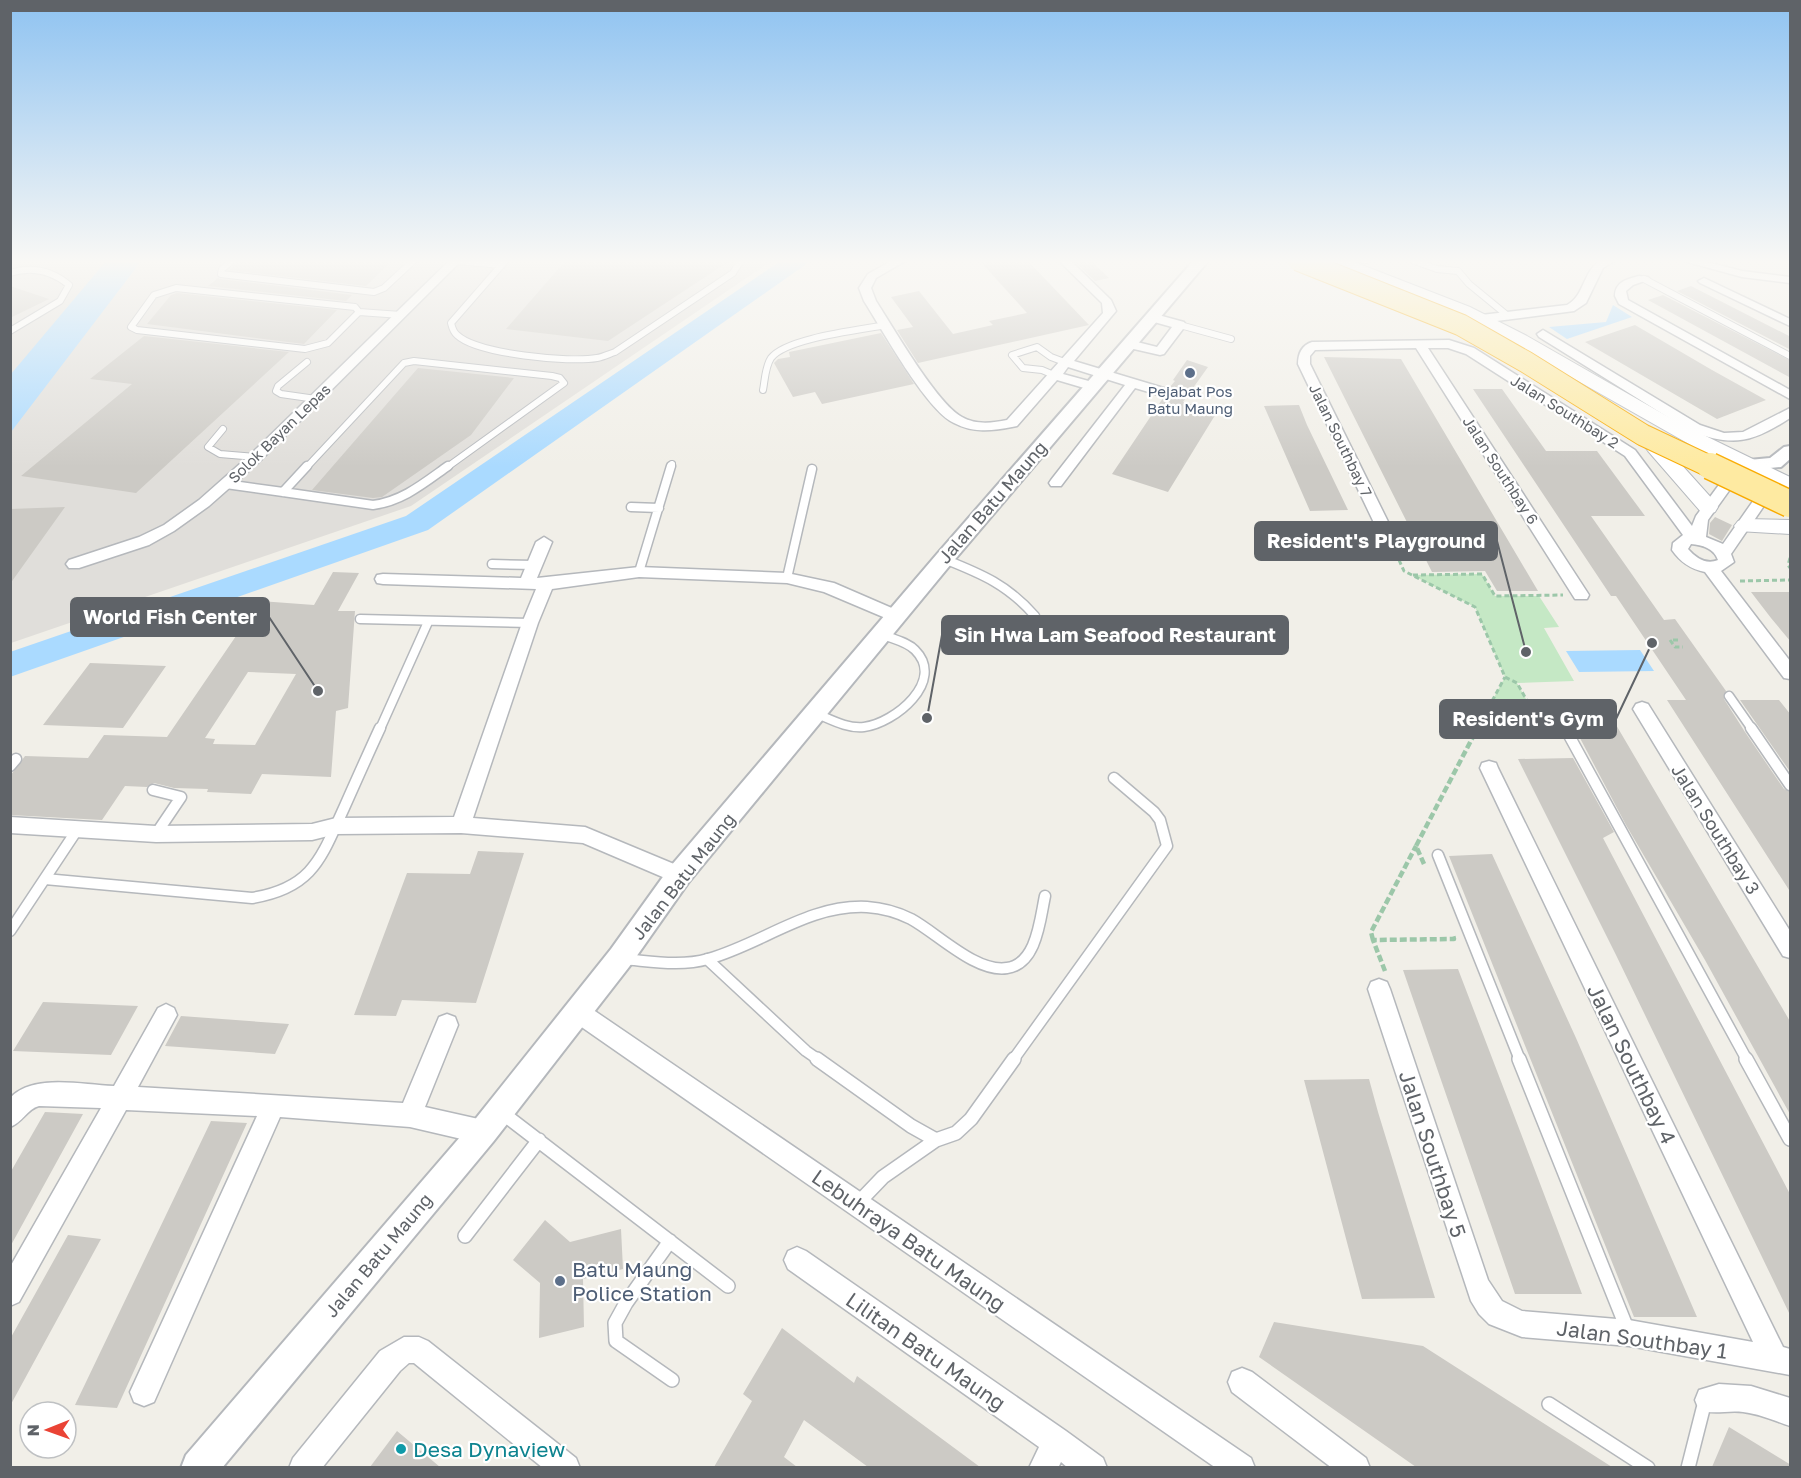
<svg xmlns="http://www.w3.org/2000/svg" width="1801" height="1478" font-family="'Golos Text',sans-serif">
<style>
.industrial{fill:#e0deda}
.green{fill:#c5e8c5}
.water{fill:#aadaff}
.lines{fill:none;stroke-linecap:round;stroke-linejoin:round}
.river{fill:#aadaff;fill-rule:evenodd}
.building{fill:#cccac5;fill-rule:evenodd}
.service-far3-casing{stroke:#b5b8bc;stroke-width:8}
.service-far2-casing{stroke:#b5b8bc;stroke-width:11}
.service-far1-casing{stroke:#b5b8bc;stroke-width:13}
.service-casing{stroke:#b5b8bc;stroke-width:16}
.minor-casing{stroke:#b5b8bc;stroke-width:3}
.tertiary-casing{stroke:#b5b8bc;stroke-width:4}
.secondary-casing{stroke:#b6babf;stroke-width:2}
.path-far1{stroke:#9cc7a9;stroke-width:3;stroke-dasharray:5 3;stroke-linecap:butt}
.path{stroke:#9cc7a9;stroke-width:4.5;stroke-dasharray:7 3;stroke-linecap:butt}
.service-far3{stroke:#fff;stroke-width:6}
.service-far2{stroke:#fff;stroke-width:8}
.service-far1{stroke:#fff;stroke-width:10}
.service{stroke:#fff;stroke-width:13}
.minor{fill:#fff;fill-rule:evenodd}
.tertiary{fill:#fff;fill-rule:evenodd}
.secondary{fill:#fff;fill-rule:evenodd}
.trunk-bridge-far1-casing{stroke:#f9ab00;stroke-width:23;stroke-linecap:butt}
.trunk-bridge-casing{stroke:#f9ab00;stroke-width:29;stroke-linecap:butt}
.trunk-bridge-far1{stroke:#feeaa1;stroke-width:21}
.trunk-bridge{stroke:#feeaa1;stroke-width:26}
.service-dot{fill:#5c6f8a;stroke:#fff;stroke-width:2}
.culture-dot{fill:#0f9aa8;stroke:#fff;stroke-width:2}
.labels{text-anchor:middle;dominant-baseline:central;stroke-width:4.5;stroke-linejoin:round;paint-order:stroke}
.far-service-label{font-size:15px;fill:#4e5e75;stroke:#fff}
.far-street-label{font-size:15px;fill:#5f6368;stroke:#fff}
.street-label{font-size:18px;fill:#5f6368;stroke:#fff}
.near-street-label{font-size:21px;fill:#5f6368;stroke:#fff}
.near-service-label{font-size:21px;fill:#4e5e75;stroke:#fff;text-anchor:start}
.near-culture-label{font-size:21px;fill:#0d838f;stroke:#fff;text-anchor:start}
.leader{fill:none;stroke:#5f6368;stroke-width:2}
.callout-dot{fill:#5f6368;stroke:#fff;stroke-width:2}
.callout{fill:#5f6368;stroke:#5f6368;stroke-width:2}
.callout-label{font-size:20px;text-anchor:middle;font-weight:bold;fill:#fff}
</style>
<rect width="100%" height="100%" fill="#f1efe8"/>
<!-- industrial -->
<path class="industrial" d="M10 260H773L411 506 11 643Z"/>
<!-- green -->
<path class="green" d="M1482 574 1495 596H1539L1559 627 1544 628 1574 681 1517 683 1543 729 1476 731 1505 677 1475 607 1412 575Z"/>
<!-- water -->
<path class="water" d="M107 260H142L11 432V374Z
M1613 305 1632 317 1567 339 1549 327 1606 322Z
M1640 650 1654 671 1579 672 1566 651Z"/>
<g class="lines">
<!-- river -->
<path class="river" d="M782 260H808L805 265 428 530 10 677V652L406 516Z"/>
</g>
<!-- building -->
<path class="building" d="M241 260H393L366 286 229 270Z
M566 260H731L608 341 506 329Z
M979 260H1027L1089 325 918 363 897 330 913 327 891 297 919 291 953 334 993 325 989 321 1027 313Z
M1073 260H1090L1109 278 1095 281Z
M218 278 220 279 352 295 346 301 208 286Z
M10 286 49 299 10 318Z
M1691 286 1791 337V350L1677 291Z
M177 293 337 310 304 344 147 324 171 295Z
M1663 295 1791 361V378L1648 300Z
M1635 325 1712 370 1766 400 1717 419 1585 342Z
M881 333 914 384 822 404 815 392 793 397 774 363 778 359 790 357 789 352Z
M144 336 289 352 136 493 21 476 132 384 90 379Z
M1324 357 1401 359 1538 591H1497L1485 571 1432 572Z
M1187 360 1208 367 1183 402 1217 412 1168 492 1112 474 1163 398 1171 393 1169 388 1175 381 1173 380Z
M418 368 514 378 471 435 382 497 373 498 312 490Z
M1473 389H1502L1546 451H1597L1645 516H1591L1664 620 1675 619 1726 691 1724 699 1745 732 1784 789 1791 792V893L1667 700H1686L1616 596H1611Z
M1299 405 1307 425 1348 510 1310 511 1264 406Z
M65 507 10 584V509Z
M1715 517 1732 525 1722 541 1709 534 1710 523Z
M333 572 359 573 338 611H355L348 708 336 711 331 777 262 774 251 794 207 792 208 789 174 788 154 783 147 787 125 786 102 820 10 815V776L25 756 88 758 104 735 167 737 260 601 314 605ZM248 672 296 674 255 745 213 744 215 739 205 738Z
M1751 592H1791V642L1771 618Z
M90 663 166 666 123 728 43 725Z
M1740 700H1779L1791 715V773Z
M1563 706H1605L1791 1023V1116L1705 960 1626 825Z
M1573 758 1614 832 1603 838 1791 1196V1317L1616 955 1518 759Z
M478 851 524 853 476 1003 402 1000 396 1016 354 1015 407 873 470 874Z
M1492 854 1576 1038 1697 1317H1634L1449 856Z
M1458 969 1520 1131 1582 1294H1515L1403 970Z
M43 1002 138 1006 111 1055 13 1051Z
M181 1016 289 1024 275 1054 165 1046Z
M1369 1079 1378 1112 1435 1298 1362 1299 1304 1080Z
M45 1112 83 1114 10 1247V1173Z
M211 1121 247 1123 117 1408 75 1405Z
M545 1220 570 1242 621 1229 623 1269 583 1279 584 1327 539 1338 540 1283 513 1260Z
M68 1235 101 1239 10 1406V1339Z
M1274 1322 1423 1346 1612 1467H1416L1259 1357Z
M782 1328 854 1383 857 1376 980 1467H868L804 1420 784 1457 797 1467H714L752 1401 743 1394Z
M1729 1427 1791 1465V1467H1712Z
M397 1431 440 1467H370Z"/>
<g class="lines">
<!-- service-far3 casing -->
<g class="service-far3-casing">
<path id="service-far3" d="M233 260 222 269 221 274 374 292 384 288 414 260
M506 260 451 323C452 327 453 332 457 335 477 354 570 363 597 358 603 357 609 354 615 352L733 273 741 260
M1363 260H1367
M1412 260 1437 269 1458 271 1469 284 1508 316
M456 261 502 265
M10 273C32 266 51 270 69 285L60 301 10 331
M1644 279 1790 356
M176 288 355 307 359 312 328 343 305 349 137 330 131 327 154 295Z
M359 312 401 315
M1180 325 1231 339
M307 362 278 386 276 391 281 394 316 399
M1056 376 1042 370 1023 368 1012 355 1037 347 1051 357 1067 363
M763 390C765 380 765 367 771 358 786 338 860 330 886 325
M223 429 208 447 220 454 256 457
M306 468 404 363 414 361 552 376 560 378 564 383 446 468
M671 468 672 464"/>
</g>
<!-- service-far2 casing -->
<g class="service-far2-casing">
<path id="service-far2" d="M226 484 283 492
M283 492 373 505C403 501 424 483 448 466
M283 492 307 466
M631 507 659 508
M944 559C982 574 1008 585 1035 616
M492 564 534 565
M639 572 671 466
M787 578 812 469
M360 619 530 623
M1729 696 1752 729
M815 713C830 719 847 729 864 727 895 723 946 681 915 650 906 641 892 639 881 634
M1563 724 1566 729
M380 729 428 622"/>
</g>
<!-- service-far1 casing -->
<g class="service-far1-casing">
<path id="service-far1" d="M1565 728 1747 1060
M1751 728 1790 785
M10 766 16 759
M153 790 181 797 156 834
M1438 855 1520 1060
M45 879 252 898C313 888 321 858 344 808 356 781 368 754 380 728
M10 931 77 830
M622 959C650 961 680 967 708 959 762 944 809 904 867 907 882 908 897 912 911 919 937 933 976 973 1007 968 1037 964 1040 919 1045 896
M707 959 806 1051 819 1060
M1013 1060 1167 846 1160 820 1154 812 1114 778"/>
</g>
<!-- service casing -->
<g class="service-casing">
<path id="service" d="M817 1059 911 1126 936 1140 956 1133 971 1119 1014 1059
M1519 1059 1628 1331
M1746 1059 1790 1139
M501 1112 728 1286
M859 1202 883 1177 936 1140
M465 1236 539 1140
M670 1241 626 1303 615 1323 616 1341 672 1380
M1549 1404 1648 1468
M1688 1468 1703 1409 1708 1402"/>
</g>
<!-- minor casing -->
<g class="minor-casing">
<path id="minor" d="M450 260H462L261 460 209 506 174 531 149 545 79 568H69L66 564 69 560 139 537 164 525 199 500 251 454Z
M893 260H907L876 278 871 288 876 301C893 327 937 404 962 417 976 425 992 423 1007 420L1103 313 1102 303 1058 260H1070L1111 300 1116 311 1074 361 1167 389 1169 392 1162 396 1135 388 1061 486H1051L1049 483 1051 480 1125 385 1068 367 1063 374 1096 383 1097 386 1096 389 1091 390 1057 380 1017 426 1012 427C992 431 973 433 954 423 926 410 882 329 864 301L859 288 868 274Z
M1602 260H1616L1603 268 1586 303 1574 311 1481 323 1475 319 1481 315 1567 305C1585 296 1583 269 1602 260Z
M1680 260H1699L1742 271 1790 277V283L1742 277Z
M1639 276 1648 277 1650 279 1633 285 1626 291 1628 300 1790 390V399L1619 304 1615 296C1615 282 1627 279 1639 276Z
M1704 278 1790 319V326L1700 283 1698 281Z
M1151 313 1184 322 1186 325 1164 354 1160 355 1125 347 1123 344 1129 340 1157 347 1172 327 1147 320 1145 317Z
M1543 330 1700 425 1724 433 1743 432 1790 408V418C1752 443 1733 447 1690 431L1539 337 1537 334Z
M1449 340 1474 348 1635 450 1692 526 1696 516 1724 478H1734L1736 481 1708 520 1706 537 1723 544 1758 494H1768L1770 497 1731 554 1734 562 1721 571 1790 661V679L1784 678 1705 572C1691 569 1681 563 1672 550L1673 543 1683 535 1625 456 1466 354 1448 348H1428L1589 595 1587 599H1575L1416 348 1315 350 1310 356V364L1401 548 1398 552H1388L1298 364C1298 354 1302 345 1312 342ZM1691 544C1702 545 1714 548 1718 560 1706 565 1696 558 1688 549Z
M544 537 552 542 537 578 639 567 787 573 834 583 901 612 903 616 901 620 895 622 824 592 787 583 639 577 552 589 538 623 473 818 585 827 686 869 689 875 686 881 679 884 672 881 583 843 461 833 336 834 312 840 156 842 10 833V817L156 826 312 824 336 818 454 817 522 623 536 589 383 584 377 583 375 579 377 575 383 574 521 578 536 542Z
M1642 702 1648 704 1790 931V958L1783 956 1636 714 1633 709 1636 704Z
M1489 761 1496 763 1498 768 1783 1347 1790 1349V1375L1629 1346 1522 1337 1489 1324 1479 1314 1471 1301 1368 989 1371 982 1379 979 1387 982 1390 989 1488 1280 1502 1301 1522 1311 1629 1320 1753 1342 1480 768 1482 763Z
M578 1002 586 1005 1251 1458 1255 1468H1216L570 1019 567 1012 570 1005Z
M166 1004 174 1008 177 1015 138 1087 403 1103 439 1017 447 1014 455 1017 458 1025 425 1107 483 1120 491 1124 495 1132 491 1140 483 1144 410 1127 280 1117 154 1402 144 1406 134 1402 130 1392 257 1116 126 1110 19 1302 10 1306V1267L101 1108 39 1106C27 1109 22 1123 10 1127V1098C33 1073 83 1085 114 1086L158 1008Z
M797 1247 806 1251 1066 1431 1103 1458 1107 1468H1068L1061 1462 1058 1468H1029L1039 1447 788 1269 784 1260 788 1251Z
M404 1337H419L428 1341 576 1458 580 1468H543L414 1363H409L400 1371 322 1468H289L293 1458 380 1351Z
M1242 1368 1252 1372 1366 1458 1370 1468H1332L1232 1392 1228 1382 1232 1372Z
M1719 1384 1751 1386 1790 1398V1426C1775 1421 1760 1414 1743 1412 1728 1410 1713 1415 1699 1410L1695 1400 1699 1390Z"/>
</g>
<!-- tertiary casing -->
<g class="tertiary-casing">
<path id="tertiary" d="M1194 260H1209L951 564 688 883 629 967 493 1142 222 1468H181L186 1455 473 1122 611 949 670 867 937 554Z
M1790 446V459L1781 467 1749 470C1743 477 1740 479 1731 477L1728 473 1738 461 1770 458 1784 447Z"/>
</g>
<!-- secondary casing -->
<g class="secondary-casing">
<path id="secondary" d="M1326 260H1349L1470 307 1527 336 1679 423 1790 477V490L1703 452 1476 323 1422 298 1328 263Z
M1655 441 1662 443 1715 502 1718 507 1715 512 1708 514 1701 512 1648 451 1645 447 1648 443Z
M1745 519 1790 520V534L1738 531 1734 526 1738 521Z"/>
</g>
<!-- path-far1 -->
<path class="path-far1" d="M1790 558 1788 565 1790 568
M1399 560 1404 571 1475 607 1505 677 1517 683 1543 729H1529
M1413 575 1482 574 1495 596 1563 595
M1740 581 1790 580
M1678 640H1670L1675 647H1683
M1477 729 1505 677"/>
<!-- path -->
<path class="path" d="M1477 730 1478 728
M1424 864 1416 846 1476 731 1542 728
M1373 940 1371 932 1416 846
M1385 971 1373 940 1454 939 1453 935"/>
<!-- service-far3 -->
<use href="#service-far3" class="service-far3"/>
<!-- service-far2 -->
<use href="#service-far2" class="service-far2"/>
<!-- service-far1 -->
<use href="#service-far1" class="service-far1"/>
<!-- service -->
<use href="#service" class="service"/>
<!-- minor -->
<use href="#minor" class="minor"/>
<!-- tertiary -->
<use href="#tertiary" class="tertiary"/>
<!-- secondary -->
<use href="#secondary" class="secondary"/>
<!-- trunk-bridge-far1 casing -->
<g class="trunk-bridge-far1-casing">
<path id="trunk-bridge-far1" d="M1298 260 1461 325 1526 362 1643 435 1713 468"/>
</g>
<!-- trunk-bridge casing -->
<g class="trunk-bridge-casing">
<path id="trunk-bridge" d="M1710 466 1790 504"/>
</g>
<!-- trunk-bridge-far1 -->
<use href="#trunk-bridge-far1" class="trunk-bridge-far1"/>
<!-- trunk-bridge -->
<use href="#trunk-bridge" class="trunk-bridge"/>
</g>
<!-- sky -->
<linearGradient id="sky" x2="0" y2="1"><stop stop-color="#8fc3f1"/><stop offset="0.56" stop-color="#f9f8f5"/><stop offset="1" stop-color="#f9f8f5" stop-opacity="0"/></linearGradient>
<rect width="1801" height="467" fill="url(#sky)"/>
<!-- markers -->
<g class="service-dot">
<circle cx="1190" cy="373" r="6"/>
<circle cx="560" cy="1281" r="6"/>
</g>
<circle class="culture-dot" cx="401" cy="1449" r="6"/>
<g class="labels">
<!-- far-service labels -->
<g class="far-service-label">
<text x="1190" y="391">Pejabat Pos<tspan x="1190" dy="17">Batu Maung</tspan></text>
</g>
<!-- far-street labels -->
<g class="far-street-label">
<text transform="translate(1565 411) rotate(32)">Jalan Southbay 2</text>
<text transform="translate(279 433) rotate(-44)">Solok Bayan Lepas</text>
<text transform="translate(1341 440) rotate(64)">Jalan Southbay 7</text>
<text transform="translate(1501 470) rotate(57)">Jalan Southbay 6</text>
</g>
<!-- street labels -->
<g class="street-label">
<text transform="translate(992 502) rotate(-49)">Jalan Batu Maung</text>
<text transform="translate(1716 829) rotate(58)">Jalan Southbay 3</text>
<text transform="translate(683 876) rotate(-52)">Jalan Batu Maung</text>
<text transform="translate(378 1255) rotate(-50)">Jalan Batu Maung</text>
</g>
<!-- near-street labels -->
<g class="near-street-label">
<text transform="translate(1632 1064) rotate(64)">Jalan Southbay 4</text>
<text transform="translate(1433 1154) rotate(72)">Jalan Southbay 5</text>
<text transform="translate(909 1240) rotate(35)">Lebuhraya Batu Maung</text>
<text transform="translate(1642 1339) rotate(8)">Jalan Southbay 1</text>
<text transform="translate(926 1351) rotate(35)">Lilitan Batu Maung</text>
</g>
<!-- near-service labels -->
<g class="near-service-label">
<text x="572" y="1269">Batu Maung<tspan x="572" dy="24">Police Station</tspan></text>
</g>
<!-- near-culture labels -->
<g class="near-culture-label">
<text x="413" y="1449">Desa Dynaview</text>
</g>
</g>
<!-- callouts -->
<path class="leader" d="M1526 652L1497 541M318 691L269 617M927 718L942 635M1652 643L1616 719"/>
<g class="callout-dot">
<circle cx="1526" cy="652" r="6"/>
<circle cx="318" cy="691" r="6"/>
<circle cx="927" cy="718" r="6"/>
<circle cx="1652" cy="643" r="6"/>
</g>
<g class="callout">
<rect x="1255" y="522" width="242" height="38" rx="6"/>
<rect x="71" y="598" width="198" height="38" rx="6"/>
<rect x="942" y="616" width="346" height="38" rx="6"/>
<rect x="1440" y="700" width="176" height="38" rx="6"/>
</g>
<g class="callout-label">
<text x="1376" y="548">Resident's Playground</text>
<text x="170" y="624">World Fish Center</text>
<text x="1115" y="642">Sin Hwa Lam Seafood Restaurant</text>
<text x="1528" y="726">Resident's Gym</text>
</g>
<!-- border -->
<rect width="1801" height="1478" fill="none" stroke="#5f6368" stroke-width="24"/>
<!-- north arrow -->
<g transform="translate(48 1430) rotate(269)"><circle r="28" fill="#ffffff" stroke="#bfc1c3" stroke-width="1.5"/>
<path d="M0-4.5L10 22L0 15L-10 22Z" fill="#ea4335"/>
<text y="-9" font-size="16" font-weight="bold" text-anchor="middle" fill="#5f6368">N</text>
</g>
</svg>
